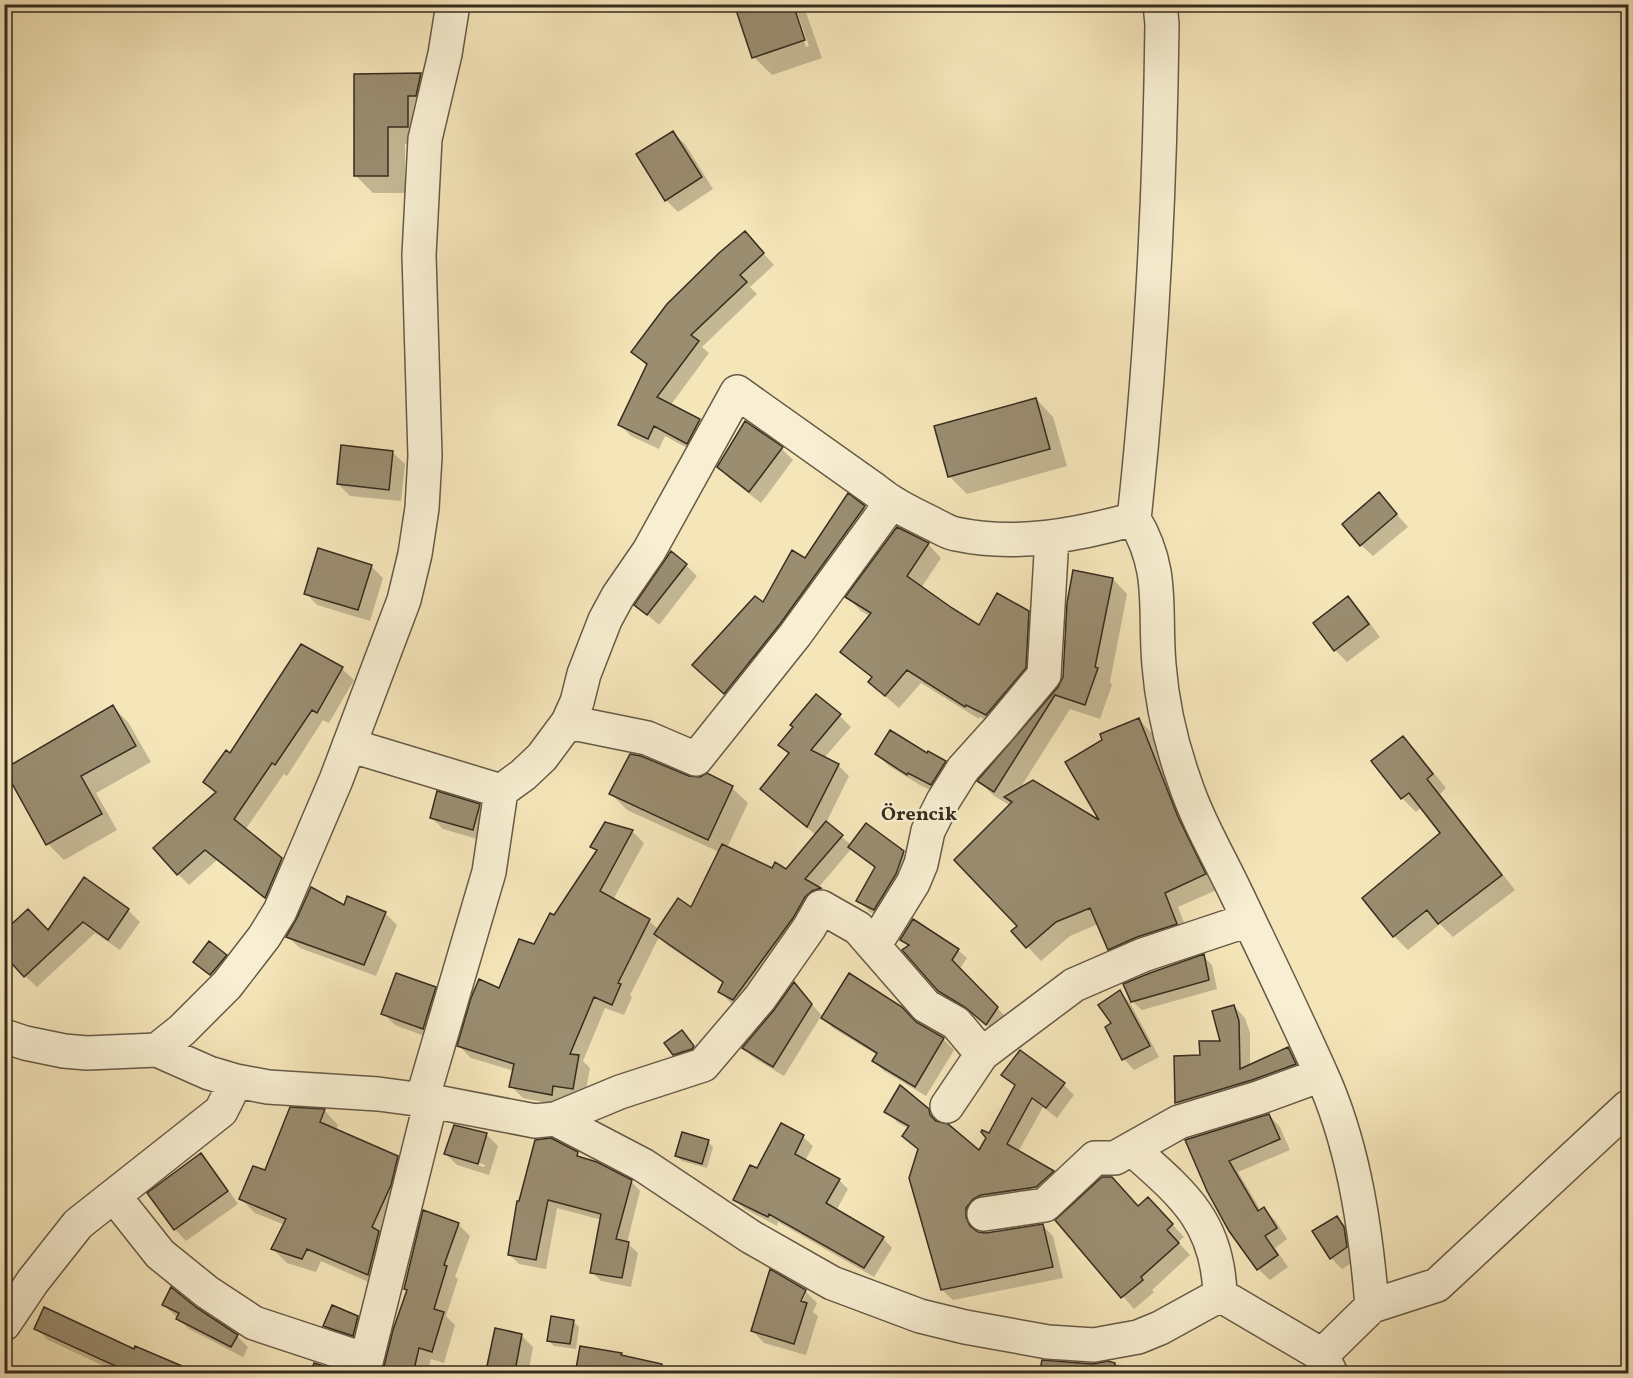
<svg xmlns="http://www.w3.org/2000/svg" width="1633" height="1378" font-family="Vollkorn,serif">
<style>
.shadow{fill:#0003;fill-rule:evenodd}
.building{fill:#9a8d70;stroke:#372c1f;stroke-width:1.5}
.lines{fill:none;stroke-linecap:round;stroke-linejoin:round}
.minor-casing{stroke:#665a46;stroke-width:36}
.minor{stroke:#f8efd2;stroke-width:33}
.labels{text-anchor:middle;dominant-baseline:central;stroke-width:4.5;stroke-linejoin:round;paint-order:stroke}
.quarter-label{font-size:20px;font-weight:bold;fill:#372c1f;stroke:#f8efd2}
</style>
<rect width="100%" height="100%" fill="#f5e6ba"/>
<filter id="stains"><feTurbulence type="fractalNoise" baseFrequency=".00333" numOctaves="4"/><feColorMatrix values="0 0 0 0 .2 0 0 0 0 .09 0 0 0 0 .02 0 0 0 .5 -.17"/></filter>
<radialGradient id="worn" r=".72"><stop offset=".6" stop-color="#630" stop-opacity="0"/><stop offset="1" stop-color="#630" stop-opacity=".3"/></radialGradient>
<!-- shadow -->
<path class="shadow" d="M791 4 806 47 809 46 794 4H803L822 58 772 75 754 57Z
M421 75 438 92 425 144H405V193H373L355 175Z
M673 133 685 144 713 189 678 212 666 200Z
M756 245 774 265 750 287 757 294 702 347 709 353 670 406 699 421 711 432 698 454 665 436 659 449 631 436 620 425 647 366 633 352Z
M1036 399 1053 417 1067 466 967 494 949 476Z
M782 449 793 460 761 503 730 479 719 467Z
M393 453 405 464 401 501 350 496 338 484Z
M1379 494 1408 527 1373 556 1361 545Z
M848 496 876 519 736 704 706 677 763 604 806 560Z
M928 544 941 558 921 588 980 628 1028 612 1042 626 1039 682 1000 728 980 717 979 719 921 683 899 708 884 695 873 679 842 652 871 617 861 611 847 597Z
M686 565 697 576 659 625 636 605Z
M371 566 383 578 370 621 317 605 306 593Z
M1113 579 1127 594 1110 682 1112 685 1100 719 1070 709 1019 790 1103 824 1139 720 1153 734 1192 833 1219 889 1178 907 1190 938 1123 963 1109 949 1098 924 1070 936 1041 961 1013 931 1020 926 1011 806 994 796 979 781 1060 688Z
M1348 598 1360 610 1380 637 1347 662 1335 650Z
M301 646 342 669 354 680 329 723 323 720 287 776 284 774 245 830 293 871 277 908 217 860 189 885 178 874 216 794 205 782 231 755Z
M113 707 128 722 151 762 96 793 117 830 64 860 48 844 6 770Z
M840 716 851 727 824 758 838 765 849 776 826 823 851 845 867 825 903 853 915 865 886 921 870 912 858 900 876 869 852 848 818 888 830 900 745 1011 731 1003 720 992 724 984 667 945 659 937 630 995 632 997 624 1015 605 1008 583 1061 590 1068 584 1100 565 1096 563 1106 523 1098 511 1086 514 1071 471 1058 459 1046 535 946 554 917 598 852 592 847 632 831 644 843 613 900 649 921 659 930 692 909 719 852 627 810 611 794 688 778 700 779 707 775 732 788 748 803 727 848 772 870 787 871 816 835 773 800 790 755 780 745Z
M1403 738 1417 752 1446 788 1440 794 1515 890 1453 937 1440 924 1408 950 1394 936 1442 833 1422 807 1416 812 1402 798Z
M877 754 927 755 945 762 957 773 943 796 920 785 889 766Z
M479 806 491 817 484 841 443 829 431 817Z
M84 879 128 910 140 922 120 950 95 933 37 987 25 976 48 932Z
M345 907 385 913 397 925 376 976 300 948 288 937Z
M902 939 958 950 967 958 959 970 1006 1017 995 1032 976 1015 948 999 939 990 909 947Z
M226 956 237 968 223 986 195 962Z
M1203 956 1212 965 1217 989 1142 1010 1132 1001Z
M794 984 823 1017 917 1024 943 1039 954 1050 926 1096 884 1071 873 1061 877 1055 833 1028 821 1016 784 1076 754 1058 744 1048Z
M435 988 447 1000 435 1040 395 1025 383 1013Z
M1120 992 1130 1003 1159 1057 1134 1070 1124 1059 1107 1027 1113 1024Z
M1234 1006 1245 1018 1250 1033V1066L1288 1049 1299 1060 1306 1075 1188 1114 1177 1103 1176 1058 1202 1057 1222 1042Z
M682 1032 699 1053 680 1060 674 1054Z
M1021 1052 1064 1085 1074 1095 1057 1118 1043 1107 1018 1152 1053 1172 1063 1182 976 1219V1229L977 1233 986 1234 1043 1226 1053 1236 1063 1278 953 1300 942 1290 919 1150 904 1136 909 1129 897 1122 886 1111 928 1110 940 1124 980 1152 1016 1087 1003 1075Z
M291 1109 325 1111 338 1125 336 1130 397 1157 411 1171 382 1288 321 1261 316 1272 287 1263 273 1249 285 1225 255 1213 241 1199 266 1172Z
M1269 1115 1280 1127 1290 1150 1238 1172 1261 1211 1264 1209 1275 1220 1287 1239 1275 1248 1288 1267 1270 1280 1258 1269 1187 1141Z
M486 1134 498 1146 489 1175 457 1165 445 1153ZM458 1156 485 1165 484 1167 458 1159Z
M803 1137 813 1146 805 1161 839 1180 848 1189 836 1211 883 1238 892 1248 874 1277 778 1222 777 1226 745 1209 735 1200 758 1170Z
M708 1142 713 1147 707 1168 682 1161 677 1156Z
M577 1154 583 1159 631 1181 640 1191 627 1243 638 1253 631 1287 601 1281 592 1272 602 1220 557 1208 546 1269 519 1264 509 1254Z
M201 1155 212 1167 238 1204 186 1241 175 1229Z
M1139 1208 1160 1211 1184 1237 1178 1242 1190 1255 1152 1290 1154 1292 1134 1309 1057 1220Z
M424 1212 459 1225 470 1236 455 1277 458 1279 446 1316 455 1325 444 1363 431 1359 427 1374H384L408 1291 405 1289Z
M1337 1218 1349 1229 1358 1259 1342 1269 1331 1258Z
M805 1291 817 1303 813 1312 818 1316 806 1355 764 1343 753 1331ZM803 1293H806L800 1309 797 1308Z
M164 1305 196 1309 237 1336 248 1347 243 1357 189 1329Z
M357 1317 369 1329 365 1347 337 1337 325 1326Z
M573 1321 579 1327 576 1349 554 1346 548 1340Z
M36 1328 184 1374H121L48 1340Z
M496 1330 521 1335 533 1347 528 1374H489Z
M623 1357 696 1374H577Z
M1110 1363 1127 1366 1134 1374H1041Z
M259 1366 283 1374H256Z"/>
<!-- building -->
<path class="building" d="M734 4H793L805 40 752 58Z
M421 73 416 96H408V127H388V176H354V74Z
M673 131 702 177 665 201 636 154Z
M745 231 764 253 740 275 747 282 691 335 699 341 657 397 700 419 687 444 654 426 648 439 618 425 647 364 631 352 667 304 719 253Z
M1036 398 1050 449 948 477 934 426Z
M745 421 783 447 749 492 717 467Z
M341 445 393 451 389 490 337 484Z
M1379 492 1397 514 1360 546 1342 524Z
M848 493 865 506 780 624 724 694 692 665 755 596 763 602 792 550 805 558Z
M897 527 929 543 907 576 952 608 979 625 997 593 1029 611 1026 668 986 715 966 705 965 707 907 670 885 696 868 682 872 677 840 652 871 613 845 597Z
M318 548 372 565 358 610 304 594Z
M671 551 687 564 647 615 634 605Z
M1073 570 1113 578 1095 667 1098 668 1085 705 1055 695 994 792 977 781 1058 687 1063 677 1067 603Z
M1348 596 1369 624 1334 651 1313 623Z
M301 644 343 667 317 713 312 710 275 765 272 763 234 819 282 858 265 898 205 850 177 875 153 848 216 792 203 782 226 750 230 753Z
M816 694 841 714 811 750 839 764 807 827 760 789 789 753 778 745 793 727 790 725Z
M113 705 136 746 81 776 102 814 46 845 4 769Z
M1139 718 1178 817 1206 874 1165 893 1177 924 1137 937 1108 950 1090 908 1056 922 1026 948 1011 931 1017 926 954 860 1012 802 1004 797 1033 780 1099 820 1065 762 1102 740 1100 734Z
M890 730 927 753 928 751 946 761 931 785 908 773 907 775 875 754Z
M1403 736 1433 774 1427 779 1502 875 1438 924 1427 910 1393 937 1362 898 1440 833 1409 793 1401 799 1371 761Z
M630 754 641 756 689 776 700 777 707 773 733 786 708 840 609 794Z
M437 791 480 804 473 830 430 818Z
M826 821 843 835 805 879 821 888 812 891 805 897 793 918 733 1000 718 992 723 982 654 934 678 898 691 907 722 844 772 868 775 862 786 869Z
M605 822 633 830 600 891 650 919 618 983 621 984 612 1005 594 997 570 1054 579 1055 573 1089 553 1086 552 1095 509 1087 514 1064 457 1046 471 998 479 979 499 988 519 939 534 944 550 913 554 915 597 850 590 847Z
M866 823 904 851 896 874 874 910 856 901 875 867 848 847Z
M84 877 129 909 108 940 83 922 24 977 4 955V931L28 909 48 930Z
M311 887 344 905 347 896 386 912 364 965 286 937 297 918Z
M913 919 959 949 952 960 998 1007 986 1025 965 1007 938 991 902 950 909 945 900 940Z
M209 941 227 955 210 975 193 962Z
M1204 954 1209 980 1131 1002 1123 984 1150 973Z
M396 973 436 987 423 1029 381 1014Z
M849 973 902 1007 916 1022 944 1038 915 1087 872 1061 877 1053 821 1018Z
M794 982 812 1004 773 1067 742 1048 774 1010Z
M1120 990 1150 1046 1122 1060 1105 1027 1111 1023 1098 1005Z
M1234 1005 1239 1021 1240 1069 1288 1047 1296 1064 1252 1080 1175 1103 1174 1056 1200 1055 1199 1041H1220L1212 1011Z
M682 1030 694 1046 692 1049 673 1055 664 1043Z
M1020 1050 1065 1083 1046 1108 1032 1098 1007 1144 1054 1171 1036 1187 981 1195 973 1199 966 1208V1217L970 1226 978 1232 986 1233 1043 1224 1053 1267 941 1290 909 1178 918 1149 902 1136 909 1126 884 1112 900 1085 929 1109 930 1115 936 1121 948 1124 979 1150 986 1138 981 1132 982 1130 989 1133 1015 1085 1001 1075Z
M290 1107 325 1109 320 1122 398 1156 391 1185 372 1227 379 1231 368 1275 307 1249 302 1259 271 1249 286 1219 239 1199 253 1166 265 1170Z
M1269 1114 1280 1139 1229 1161 1258 1211 1264 1207 1277 1228 1265 1236 1278 1255 1257 1270 1229 1231 1207 1191 1185 1140Z
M781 1123 804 1135 795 1154 840 1179 826 1203 884 1237 864 1268 769 1214 768 1217 733 1200 750 1165 757 1168Z
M454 1125 487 1133 478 1164 444 1154Z
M682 1132 709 1140 702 1164 675 1156Z
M551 1138 578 1152 577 1156 597 1162 632 1180 616 1239 629 1242 622 1278 590 1273 601 1214 548 1200 536 1260 508 1255 517 1201H519L535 1140Z
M201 1153 228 1191 174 1230 147 1193Z
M1102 1177H1112L1138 1206 1148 1197 1173 1224 1167 1230 1179 1243 1141 1277 1143 1280 1121 1298 1055 1220Z
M423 1210 459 1223 444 1265 447 1266 434 1309 444 1312 432 1352 419 1348 413 1374H382L393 1330 407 1290 404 1289Z
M1337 1216 1344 1227 1347 1247 1330 1259 1312 1231Z
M770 1269 806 1290 801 1301 807 1303 794 1344 751 1331Z
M171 1287 197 1308 238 1335 231 1347 176 1319 179 1313 162 1305Z
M332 1305 358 1316 353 1336 323 1326Z
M44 1307 134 1349 135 1346 201 1374H133L34 1329Z
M551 1316 574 1320 570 1344 547 1341Z
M495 1328 522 1334 515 1371 487 1366Z
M580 1346 622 1353 621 1355 662 1364 661 1374H575Z
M1042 1360 1093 1364 1108 1361 1115 1363 1114 1374H1039Z
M314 1363 345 1373V1374H310Z"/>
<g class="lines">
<!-- minor casing -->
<g class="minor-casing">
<path id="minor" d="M1160 4 1162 24C1160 190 1152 355 1134 519 1165 571 1154 608 1159 665 1162 703 1171 743 1184 780 1197 820 1219 857 1237 895 1267 958 1298 1021 1326 1085 1355 1154 1366 1232 1372 1306L1322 1355
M568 722 647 738 696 759 795 635 891 503
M349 745 501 791
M874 946 913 883 921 864 928 831 943 801 963 769 999 729 1044 675 1052 537
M4 1036 25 1043 64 1051 87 1053 157 1050 209 1073 236 1081 268 1087 378 1094 431 1101 535 1121 555 1119 643 1165 751 1237 832 1283 920 1316 965 1327 1048 1342 1094 1345 1138 1337 1160 1328 1220 1295
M157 1050 182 1030 227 985 264 937 280 911 336 780 404 600 415 554 422 508 425 456 419 255 425 139 445 54 453 4
M422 1100 489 872 501 791 523 775 542 757 568 722 577 702 584 674 605 620 618 596 649 551 737 392 875 490C893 505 913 514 935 525 941 528 949 533 956 534 1015 547 1078 535 1134 519
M947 1106 982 1054 1074 985 1143 955 1248 920
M555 1119 620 1092 703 1065 760 998 809 928 821 907 858 928 926 1006 956 1023 982 1054
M1132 1149C1183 1194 1218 1222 1220 1295
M114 1196 160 1254 207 1292 254 1323 366 1360
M984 1214 1045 1205 1095 1158H1115L1179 1122 1258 1098 1321 1075
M1220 1295 1322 1355 1331 1374
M1372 1306 1437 1285 1628 1107
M4 1324 33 1281 78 1224 221 1111 236 1081
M363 1374 431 1101"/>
</g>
<!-- minor -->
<use href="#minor" class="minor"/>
</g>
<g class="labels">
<!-- quarter labels -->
<g class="quarter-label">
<text x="919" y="815">Örencik</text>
</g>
</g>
<!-- margin -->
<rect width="1633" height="1378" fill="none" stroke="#f5e6ba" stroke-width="24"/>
<rect x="6" y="6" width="1621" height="1366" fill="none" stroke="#372c1f" stroke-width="3"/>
<rect x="12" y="12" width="1609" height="1354" fill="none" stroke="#372c1f" stroke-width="1.5"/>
<rect width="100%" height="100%" filter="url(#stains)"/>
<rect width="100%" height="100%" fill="url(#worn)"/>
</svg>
